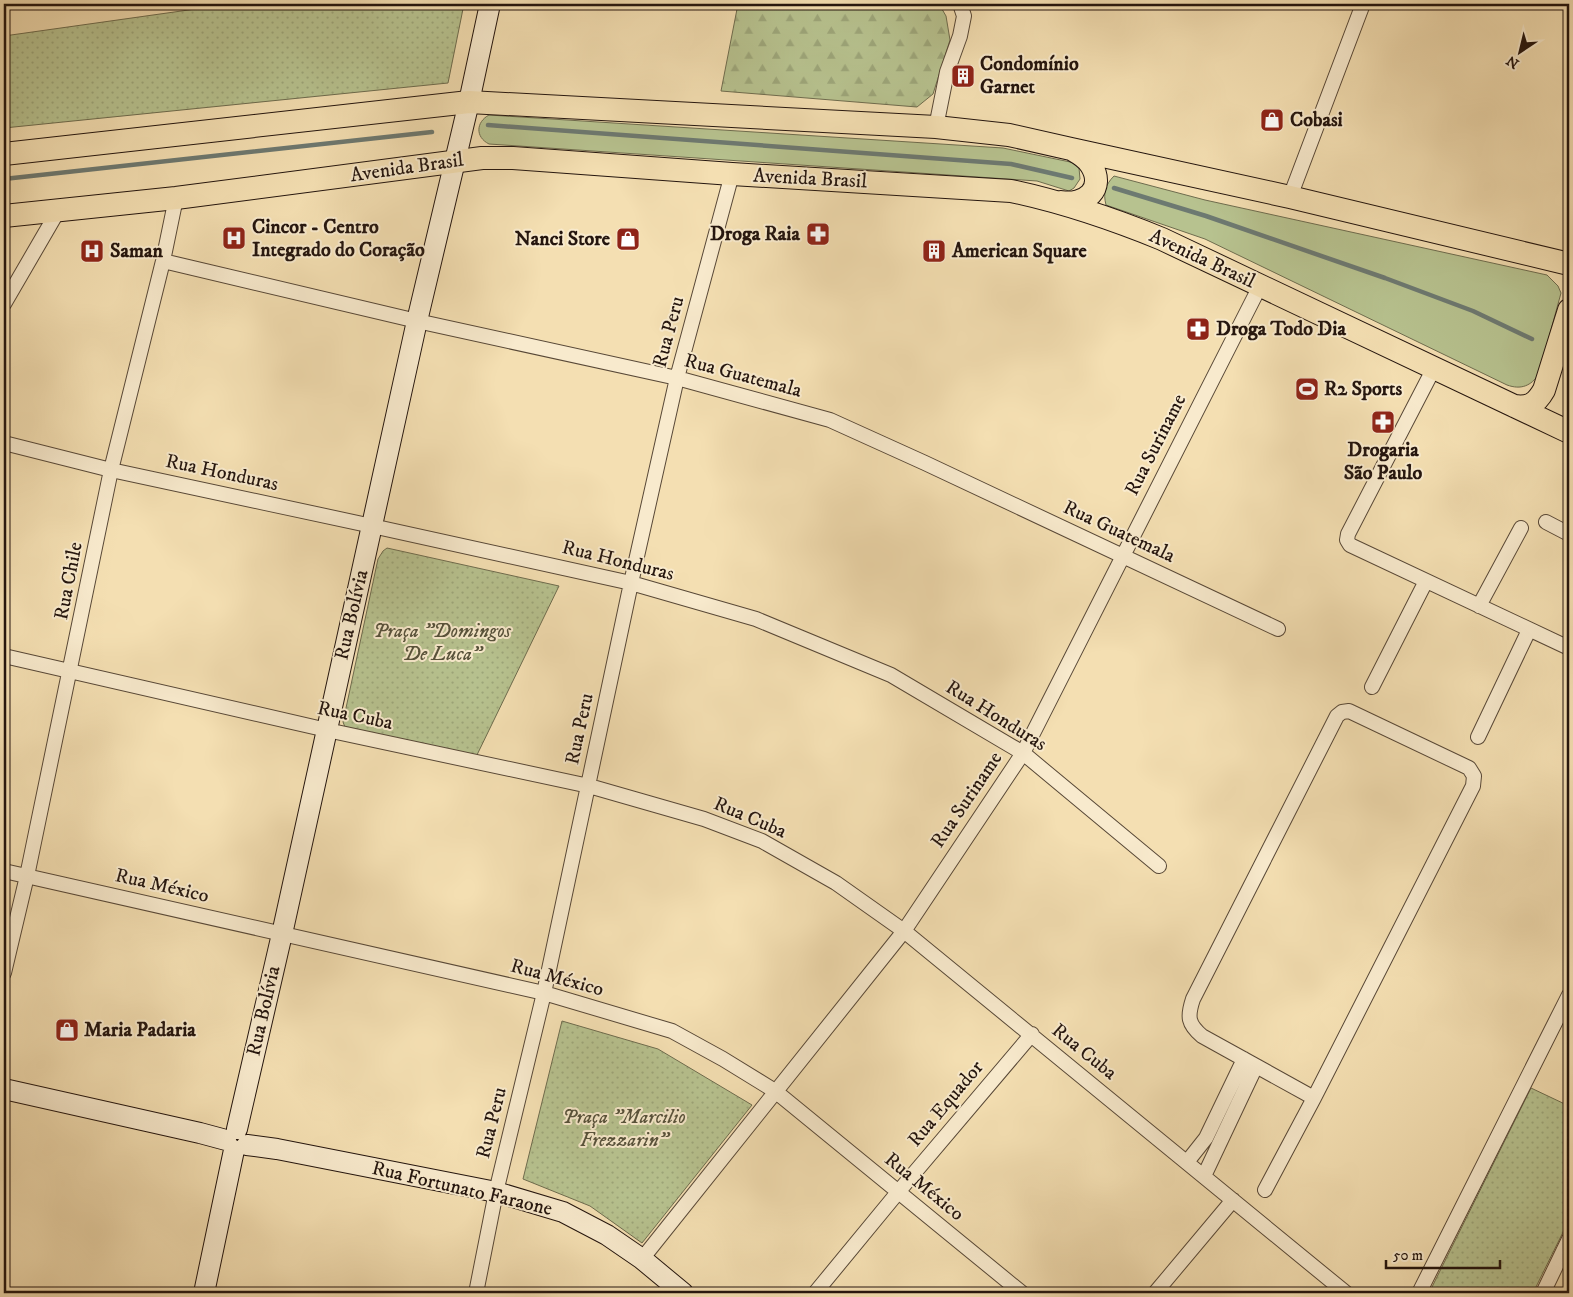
<svg xmlns="http://www.w3.org/2000/svg" width="1573" height="1297" font-family="'IM FELL DW Pica',serif">
<style>
.grass{fill:#b7c28f;stroke:#6e6c4e}
.forest{fill:url(#forest-firs);stroke:#6e6c4e}
.park{fill:url(#park-dots);stroke:#6e6c4e}
.lines{fill:none;stroke-linecap:round;stroke-linejoin:round}
.stream{stroke:#6d7971;stroke-width:4.5}
.minor-casing{stroke:#584837;stroke-width:16}
.secondary-casing{stroke:#24150e;stroke-width:22}
.primary-casing{stroke:#24150e;stroke-width:24}
.minor{stroke:#f8eacd;stroke-width:14}
.secondary{stroke:#f8eacd;stroke-width:20}
.primary{stroke:#f4dfb2;stroke-width:22}
.labels{text-anchor:middle;dominant-baseline:central;stroke-width:4;stroke-linejoin:round;paint-order:stroke}
.poi-label{font-size:20px;font-weight:bold;fill:#24150e;stroke:#f8eacd;text-anchor:start}
.street-label{font-size:20px;fill:#24150e;stroke:#f8eacd}
.park-label{font-size:20px;font-style:italic;fill:#57523b;stroke:#f8eacd}
</style>
<defs>
<pattern id="forest-firs" width="22" height="20" patternUnits="userSpaceOnUse" patternTransform="scale(1.25)"><rect width="22" height="20" fill="#b7c28f"/><path d="M5 1l3.5 6h-7zM16 11l3.5 6h-7z" fill="#9da67a"/></pattern>
<pattern id="park-dots" width="8" height="8" patternUnits="userSpaceOnUse" patternTransform="scale(1.25)"><rect width="8" height="8" fill="#b7c28f"/><path d="M2 2h.1M6 6h.1" fill="none" stroke="#9da67a" stroke-width="1.8" stroke-linecap="round"/></pattern>
</defs>
<rect width="100%" height="100%" fill="#f4dfb2"/>
<filter id="stains"><feTurbulence type="fractalNoise" baseFrequency=".004" numOctaves="4"/><feColorMatrix values="0 0 0 0 .2 0 0 0 0 .09 0 0 0 0 .02 0 0 0 .5 -.17"/></filter>
<radialGradient id="worn" r=".72"><stop offset=".6" stop-color="#630" stop-opacity="0"/><stop offset="1" stop-color="#630" stop-opacity=".3"/></radialGradient>
<!-- grass -->
<path class="grass" d="M489 115 1003 148 1075 163 1079 168 1080 179 1074 188 1069 191 1037 181 489 144C475 137 476 122 489 115Z
M1114 176 1205 200 1547 275 1558 286 1561 293 1539 374C1531 386 1521 390 1507 385L1205 239 1106 205C1103 193 1105 185 1114 176Z"/>
<!-- forest -->
<path class="forest" d="M738 4H939L946 16 950 40 933 94 917 107 721 91Z"/>
<!-- park -->
<path class="park" d="M231 4H464L448 83 4 128V36Z
M387 548 559 586 475 759 345 727 343 722 378 559 383 551Z
M562 1021 658 1049 752 1105 642 1243 590 1206 523 1179Z
M1531 1088 1569 1106V1220L1533 1293H1429Z"/>
<g class="lines">
<!-- stream -->
<path class="stream" d="M488 125 1011 164 1072 178
M4 179 432 132
M1114 188 1206 216 1385 278 1473 311 1532 339"/>
<!-- minor casing -->
<g class="minor-casing">
<path id="minor" d="M936 127 947 72 960 36 964 16 960 4
M1290 197 1363 4
M163 261 417 321 677 378 830 420 925 463 1278 629
M4 304 58 211
M1434 368 1348 534 1347 540 1350 545 1569 648
M4 443 111 470 372 526 631 583 756 619 891 675 1023 753 1159 866
M1546 522 1569 534
M1479 606 1521 528
M4 656 327 730 589 786 704 819 762 841 836 883 904 931 1346 1293
M1372 687 1426 581
M1478 737 1529 630
M4 871 544 993 672 1031 723 1059 775 1091 1022 1293
M4 973 27 876 111 470 163 261 176 198
M1187 1162 1206 1138 1244 1059
M1204 1176 1256 1066
M1265 1190 1314 1098 1473 786 1474 776 1469 768 1349 711 1342 712 1337 716 1193 999C1187 1017 1188 1024 1202 1036L1314 1098
M642 1259 904 931 1023 753 1260 286
M476 1293 496 1192 544 993 631 583 677 378 732 174
M815 1293 899 1191 1032 1034
M1155 1293 1233 1200
M1419 1293 1569 995
M1543 1293 1569 1239"/>
</g>
<!-- secondary casing -->
<g class="secondary-casing">
<path id="secondary" d="M4 1089 200 1133 226 1140
M237 1129 282 934 417 321 469 102 490 4
M247 1145 277 1149 496 1192 563 1212 607 1235 642 1259 683 1293
M204 1293 234 1150"/>
</g>
<!-- primary casing -->
<g class="primary-casing">
<path id="primary" d="M4 154 469 102 936 127 1009 135 1071 149 1290 197 1569 264
M1061 202C1085 206 1106 189 1091 165 1087 158 1080 154 1073 150
M4 216 176 198 482 158H513L732 174 1011 191C1063 202 1113 219 1162 239L1569 432
M1514 406C1529 408 1536 404 1544 390L1569 310"/>
</g>
<!-- minor -->
<use href="#minor" class="minor"/>
<!-- secondary -->
<use href="#secondary" class="secondary"/>
<!-- primary -->
<use href="#primary" class="primary"/>
</g>
<!-- icons -->
<defs>
<g id="building-square" transform="scale(1.25)"><rect x="-9" y="-9" width="18" height="18" rx="4" fill="#8f2418" stroke="#f8eacd"/><path d="M-4-6H4V6H1V3H-1V6H-4ZM-2.5-4.3h1.7v1.8h-1.7ZM.8-4.3h1.7v1.8H.8ZM-2.5-1h1.7V.8h-1.7ZM.8-1h1.7V.8H.8Z" fill="#fff"/></g>
<g id="shop-square" transform="scale(1.25)"><rect x="-9" y="-9" width="18" height="18" rx="4" fill="#8f2418" stroke="#f8eacd"/><path d="M-5-2.5h2.3a2.7 3.5 0 0 1 5.4 0H5L5.5 6h-11ZM-1.5-2.5h3a1.5 2.3 0 0 0-3 0Z" fill="#fff"/></g>
<g id="pharmacy-square" transform="scale(1.25)"><rect x="-9" y="-9" width="18" height="18" rx="4" fill="#8f2418" stroke="#f8eacd"/><path d="M-2-6h4v4h4v4h-4v4h-4v-4h-4v-4h4Z" fill="#fff"/></g>
<g id="hospital-square" transform="scale(1.25)"><rect x="-9" y="-9" width="18" height="18" rx="4" fill="#8f2418" stroke="#f8eacd"/><path d="M-5-5h3v3.5h4V-5h3V5h-3V1.5h-4V5h-3Z" fill="#fff"/></g>
<g id="stadium-square" transform="scale(1.25)"><rect x="-9" y="-9" width="18" height="18" rx="4" fill="#8f2418" stroke="#f8eacd"/><path d="M0-5a6.5 5 0 1 0 0 10a6.5 5 0 1 0 0-10ZM-3.5-1.8h7v3.6h-7Z" fill="#fff"/></g>
</defs>
<g fill-rule="evenodd">
<use href="#building-square" x="963" y="76"/>
<use href="#shop-square" x="1272" y="120"/>
<use href="#pharmacy-square" x="818" y="234"/>
<use href="#hospital-square" x="234" y="238"/>
<use href="#shop-square" x="628" y="239"/>
<use href="#hospital-square" x="92" y="251"/>
<use href="#building-square" x="934" y="251"/>
<use href="#pharmacy-square" x="1198" y="329"/>
<use href="#stadium-square" x="1307" y="389"/>
<use href="#pharmacy-square" x="1383" y="422"/>
<use href="#shop-square" x="67" y="1030"/>
</g>
<g class="labels">
<!-- poi labels -->
<g class="poi-label">
<text x="980" y="64">Condomínio<tspan x="980" dy="23">Garnet</tspan></text>
<text x="1290" y="120">Cobasi</text>
<text x="252" y="227">Cincor - Centro<tspan x="252" dy="23">Integrado do Coração</tspan></text>
<text x="800" y="234" text-anchor="end">Droga Raia</text>
<text x="610" y="239" text-anchor="end">Nanci Store</text>
<text x="110" y="251">Saman</text>
<text x="952" y="251">American Square</text>
<text x="1216" y="329">Droga Todo Dia</text>
<text x="1324" y="389">R2 Sports</text>
<text x="1383" y="450" text-anchor="middle">Drogaria<tspan x="1383" dy="23">São Paulo</tspan></text>
<text x="84" y="1030">Maria Padaria</text>
</g>
<!-- street labels -->
<g class="street-label">
<text transform="translate(407 168) rotate(-8)">Avenida Brasil</text>
<text transform="translate(810 179) rotate(3)">Avenida Brasil</text>
<text transform="translate(1202 259) rotate(25)">Avenida Brasil</text>
<text transform="translate(669 332) rotate(-75)">Rua Peru</text>
<text transform="translate(743 376) rotate(15)">Rua Guatemala</text>
<text transform="translate(1156 445) rotate(-63)">Rua Suriname</text>
<text transform="translate(222 473) rotate(12)">Rua Honduras</text>
<text transform="translate(1119 532) rotate(25)">Rua Guatemala</text>
<text transform="translate(618 561) rotate(14)">Rua Honduras</text>
<text transform="translate(69 581) rotate(-79)">Rua Chile</text>
<text transform="translate(352 615) rotate(-77)">Rua Bolívia</text>
<text transform="translate(355 716) rotate(12)">Rua Cuba</text>
<text transform="translate(996 716) rotate(32)">Rua Honduras</text>
<text transform="translate(580 729) rotate(-78)">Rua Peru</text>
<text transform="translate(967 800) rotate(-56)">Rua Suriname</text>
<text transform="translate(750 818) rotate(23)">Rua Cuba</text>
<text transform="translate(162 886) rotate(13)">Rua México</text>
<text transform="translate(557 978) rotate(15)">Rua México</text>
<text transform="translate(264 1011) rotate(-77)">Rua Bolívia</text>
<text transform="translate(1084 1052) rotate(39)">Rua Cuba</text>
<text transform="translate(946 1104) rotate(-50)">Rua Equador</text>
<text transform="translate(492 1123) rotate(-76)">Rua Peru</text>
<text transform="translate(924 1187) rotate(39)">Rua México</text>
<text transform="translate(462 1189) rotate(13)">Rua Fortunato Faraone</text>
</g>
<!-- park labels -->
<g class="park-label">
<text x="442" y="631">Praça "Domingos<tspan x="442" dy="23">De Luca"</tspan></text>
<text x="624" y="1117">Praça "Marcilio<tspan x="624" dy="23">Frezzarin"</tspan></text>
</g>
</g>
<!-- margin -->
<rect width="1573" height="1297" fill="none" stroke="#f4dfb2" stroke-width="20"/>
<rect x="5" y="5" width="1563" height="1287" fill="none" stroke="#24150e" stroke-width="2.5"/>
<rect x="10" y="10" width="1553" height="1277" fill="none" stroke="#24150e"/>
<!-- north arrow -->
<g transform="translate(1520 52) rotate(215)" stroke="#f8eacd" stroke-width="4" paint-order="stroke">
<path d="M0-4L9 19L0 12L-9 19Z" fill="#24150e"/>
<text y="-8" font-size="14" font-weight="bold" text-anchor="middle" fill="#24150e">N</text>
</g>
<!-- scale -->
<path d="M1386 1260v8h114v-8" fill="none" stroke="#24150e" stroke-width="2.5"/>
<text x="1393" y="1260" font-size="15" fill="#24150e" stroke="#f8eacd" stroke-width="4" paint-order="stroke">50 m</text>
<rect width="100%" height="100%" filter="url(#stains)"/>
<rect width="100%" height="100%" fill="url(#worn)"/>
</svg>
